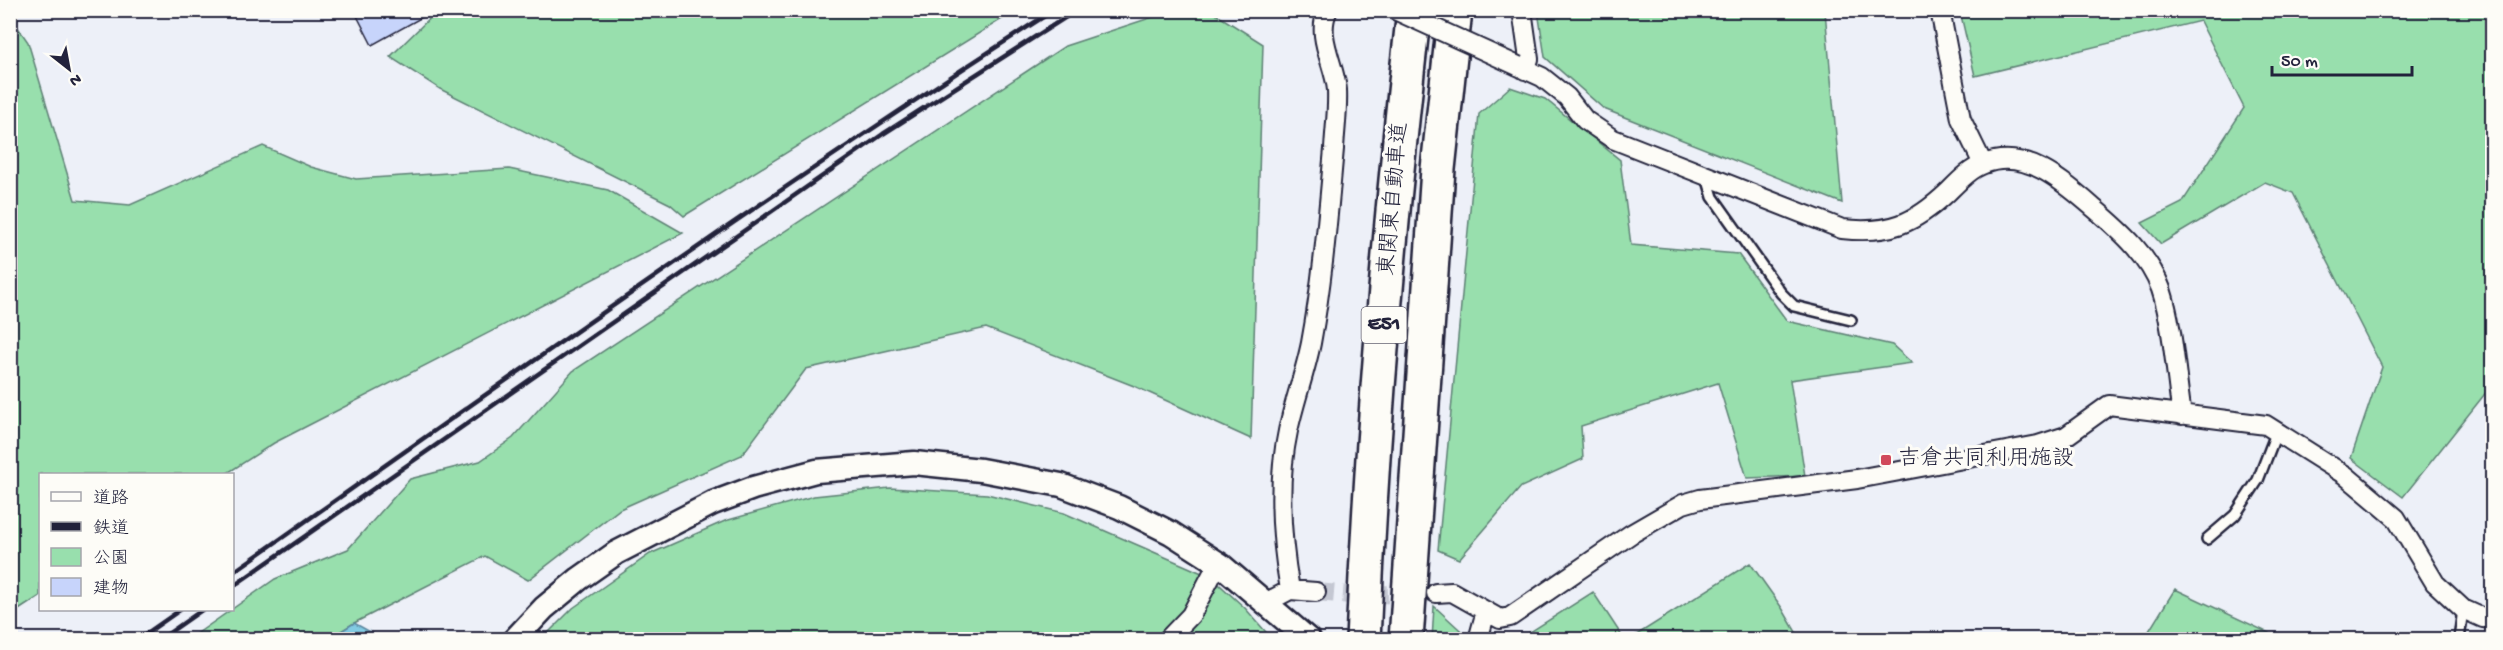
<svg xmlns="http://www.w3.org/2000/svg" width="2503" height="650" font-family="'Gochi Hand','Klee One',sans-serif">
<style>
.green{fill:#98dfad;stroke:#5d8074;stroke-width:1.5}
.water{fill:#82cbe3;stroke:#5c87a0;stroke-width:1.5}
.building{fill:#c7d4fb;stroke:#22223b;stroke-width:1.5}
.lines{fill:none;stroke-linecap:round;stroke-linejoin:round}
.minor-tunnel{stroke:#c4c7d2;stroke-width:18;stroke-dasharray:18 9;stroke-linecap:butt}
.service-casing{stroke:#22223b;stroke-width:14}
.minor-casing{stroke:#22223b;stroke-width:22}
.tertiary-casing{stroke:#22223b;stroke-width:27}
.motorway-casing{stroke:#22223b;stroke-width:38}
.service{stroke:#fdfcf7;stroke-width:9}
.minor{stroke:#fdfcf7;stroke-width:18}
.tertiary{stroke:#fdfcf7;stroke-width:22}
.motorway{stroke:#fdfcf7;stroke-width:33}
.rail{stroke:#22223b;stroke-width:4.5}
.minor-bridge-casing{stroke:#22223b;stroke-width:22;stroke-linecap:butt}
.minor-bridge{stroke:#fdfcf7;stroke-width:18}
.poi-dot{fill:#d1495b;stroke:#fdfcf7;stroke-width:2}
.labels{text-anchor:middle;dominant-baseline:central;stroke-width:6;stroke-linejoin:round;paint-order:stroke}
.shield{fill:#fdfcf7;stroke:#646373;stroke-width:1.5}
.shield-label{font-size:21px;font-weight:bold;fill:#22223b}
.street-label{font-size:22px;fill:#22223b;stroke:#fdfcf7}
.poi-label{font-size:22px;fill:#22223b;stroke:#fdfcf7;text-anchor:start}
</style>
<rect width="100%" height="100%" fill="#edf0f8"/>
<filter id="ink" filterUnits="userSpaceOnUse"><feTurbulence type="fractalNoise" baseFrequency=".0167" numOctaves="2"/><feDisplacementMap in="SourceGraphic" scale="12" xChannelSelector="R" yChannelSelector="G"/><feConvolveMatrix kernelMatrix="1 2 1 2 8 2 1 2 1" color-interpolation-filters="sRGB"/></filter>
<g filter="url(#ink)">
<!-- green -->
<path class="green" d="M1174 10 1211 11 1263 44 1251 439 1134 386 986 328 806 369 742 455 620 509 528 580 485 556 354 623 328 639 188 640 275 579 348 549 410 479 480 461 513 438 573 371 1065 46Z
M437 11V10L1015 11 684 216 670 204 440 89 390 57Z
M1538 11H1825L1842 203 1604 109 1545 57Z
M1960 11H2492V385L2403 497 2351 458 2382 367 2293 193 2265 182 2161 244 2142 223 2182 203 2244 108 2200 21 1975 76Z
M10 16 28 42 75 200 130 205 263 146 311 167 356 179 509 169 608 190 683 233 274 443 226 474H40V596L11 615Z
M1510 87 1545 99 1620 160 1631 245 1738 254 1787 321 1892 345 1912 363 1790 380 1805 476 1747 478 1718 383 1581 426 1583 459 1521 487 1459 559 1438 550 1479 114Z
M890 488 987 494 1064 513 1211 577 1245 608 1272 639 541 640 573 608 650 554 725 521 814 496Z
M1750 563 1782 608 1800 639H1630Z
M2175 589 2269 633 2273 639H2144Z
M1593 592 1624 639H1519Z
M1434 606 1470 639 1432 640Z"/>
<!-- water -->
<path class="water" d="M354 623 383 639H329Z"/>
<!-- building -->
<path class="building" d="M354 10H435L372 45Z"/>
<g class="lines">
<!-- minor-tunnel -->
<path class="minor-tunnel" d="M1316 592 1351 595 1436 593"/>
<!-- service casing -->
<g class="service-casing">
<path id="service" d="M1707 177 1713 197 1781 293 1794 306 1851 320
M2207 539 2235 515 2258 480 2277 431
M2459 640 2463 609"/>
</g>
<!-- minor casing -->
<g class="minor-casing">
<path id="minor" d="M1522 10 1529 59 1525 70
M1940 10 1961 119 1983 164
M1518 66 1542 77 1567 97 1585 120 1613 139 1842 229C1890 234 1914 224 1948 192 1959 181 1970 169 1984 164 2026 147 2066 184 2095 209 2122 232 2149 256 2161 289 2173 325 2176 377 2182 415
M1290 590C1281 539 1277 482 1288 431 1294 402 1305 373 1311 343 1323 279 1328 214 1334 149 1335 129 1338 110 1337 90 1335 65 1315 35 1328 10
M1436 593 1452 592 1500 619 1510 617 1631 534 1683 504 1700 499 1857 479 2038 445 2066 436 2109 405 2266 425 2345 475 2396 518 2435 583 2463 609 2483 618 2492 619
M1267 602 1290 590 1316 592
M1167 640 1191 615 1218 563
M1478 640 1486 611"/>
</g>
<!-- tertiary casing -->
<g class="tertiary-casing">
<path id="tertiary" d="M514 640 544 608 579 579 616 553 713 503 753 488 816 471 914 463 981 470 1061 485 1119 507 1171 533 1221 565 1309 640"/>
</g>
<!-- motorway casing -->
<g class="motorway-casing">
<path id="motorway" d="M1363 640C1372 429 1390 220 1414 10
M1406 640 1438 169 1455 10"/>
</g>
<!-- service -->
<use href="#service" class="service"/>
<!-- minor -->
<use href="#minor" class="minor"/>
<!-- tertiary -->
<use href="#tertiary" class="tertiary"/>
<!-- motorway -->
<use href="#motorway" class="motorway"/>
<!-- rail -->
<path class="rail" d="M232 573C504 382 774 189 1054 10
M232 587 883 134 1077 10
M137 640 180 610
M159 640 202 610"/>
<!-- minor-bridge casing -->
<g class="minor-bridge-casing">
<path id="minor-bridge" d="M1395 10 1518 66"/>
</g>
<!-- minor-bridge -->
<use href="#minor-bridge" class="minor-bridge"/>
</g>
</g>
<!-- markers -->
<rect class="poi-dot" x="1880" y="454" width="12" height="12" rx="3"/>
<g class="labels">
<!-- shield labels -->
<rect class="shield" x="1361.5" y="307" width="45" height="36" rx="4.5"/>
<g class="shield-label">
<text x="1384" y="325">E51</text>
</g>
<!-- street labels -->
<g class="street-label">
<text transform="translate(1395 199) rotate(-85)">東関東自動車道</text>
</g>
<!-- poi labels -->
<g class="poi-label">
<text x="1898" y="460">吉倉共同利用施設</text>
</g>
</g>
<!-- margin -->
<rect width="2503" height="650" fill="none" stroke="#fdfcf7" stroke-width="36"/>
<rect x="18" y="18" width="2467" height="614" fill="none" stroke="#22223b" stroke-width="2" filter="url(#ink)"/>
<!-- legend -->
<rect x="39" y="473" width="195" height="138" fill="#fdfcf7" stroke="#a5a5ac" stroke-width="1.5"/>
<rect x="51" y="492" width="30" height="9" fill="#fdfcf7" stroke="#a5a5ac" stroke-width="1.5"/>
<text x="93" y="503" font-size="18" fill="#22223b">道路</text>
<rect x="51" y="522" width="30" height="9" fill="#22223b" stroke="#a5a5ac" stroke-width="1.5"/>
<text x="93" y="533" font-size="18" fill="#22223b">鉄道</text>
<rect x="51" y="548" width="30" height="18" fill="#98dfad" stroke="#a5a5ac" stroke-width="1.5"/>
<text x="93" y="563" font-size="18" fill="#22223b">公園</text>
<rect x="51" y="578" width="30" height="18" fill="#c7d4fb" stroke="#a5a5ac" stroke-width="1.5"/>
<text x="93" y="593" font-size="18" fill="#22223b">建物</text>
<!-- north arrow -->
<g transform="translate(69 69) rotate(149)" stroke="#fdfcf7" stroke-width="4.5" paint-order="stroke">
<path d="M0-4.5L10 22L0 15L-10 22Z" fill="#22223b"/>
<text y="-9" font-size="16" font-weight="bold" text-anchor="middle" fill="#22223b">N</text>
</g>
<!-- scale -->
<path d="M2272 66v9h140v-9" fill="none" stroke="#22223b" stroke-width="3"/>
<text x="2281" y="66" font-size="18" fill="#22223b" stroke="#fdfcf7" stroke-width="4.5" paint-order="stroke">50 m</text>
</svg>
